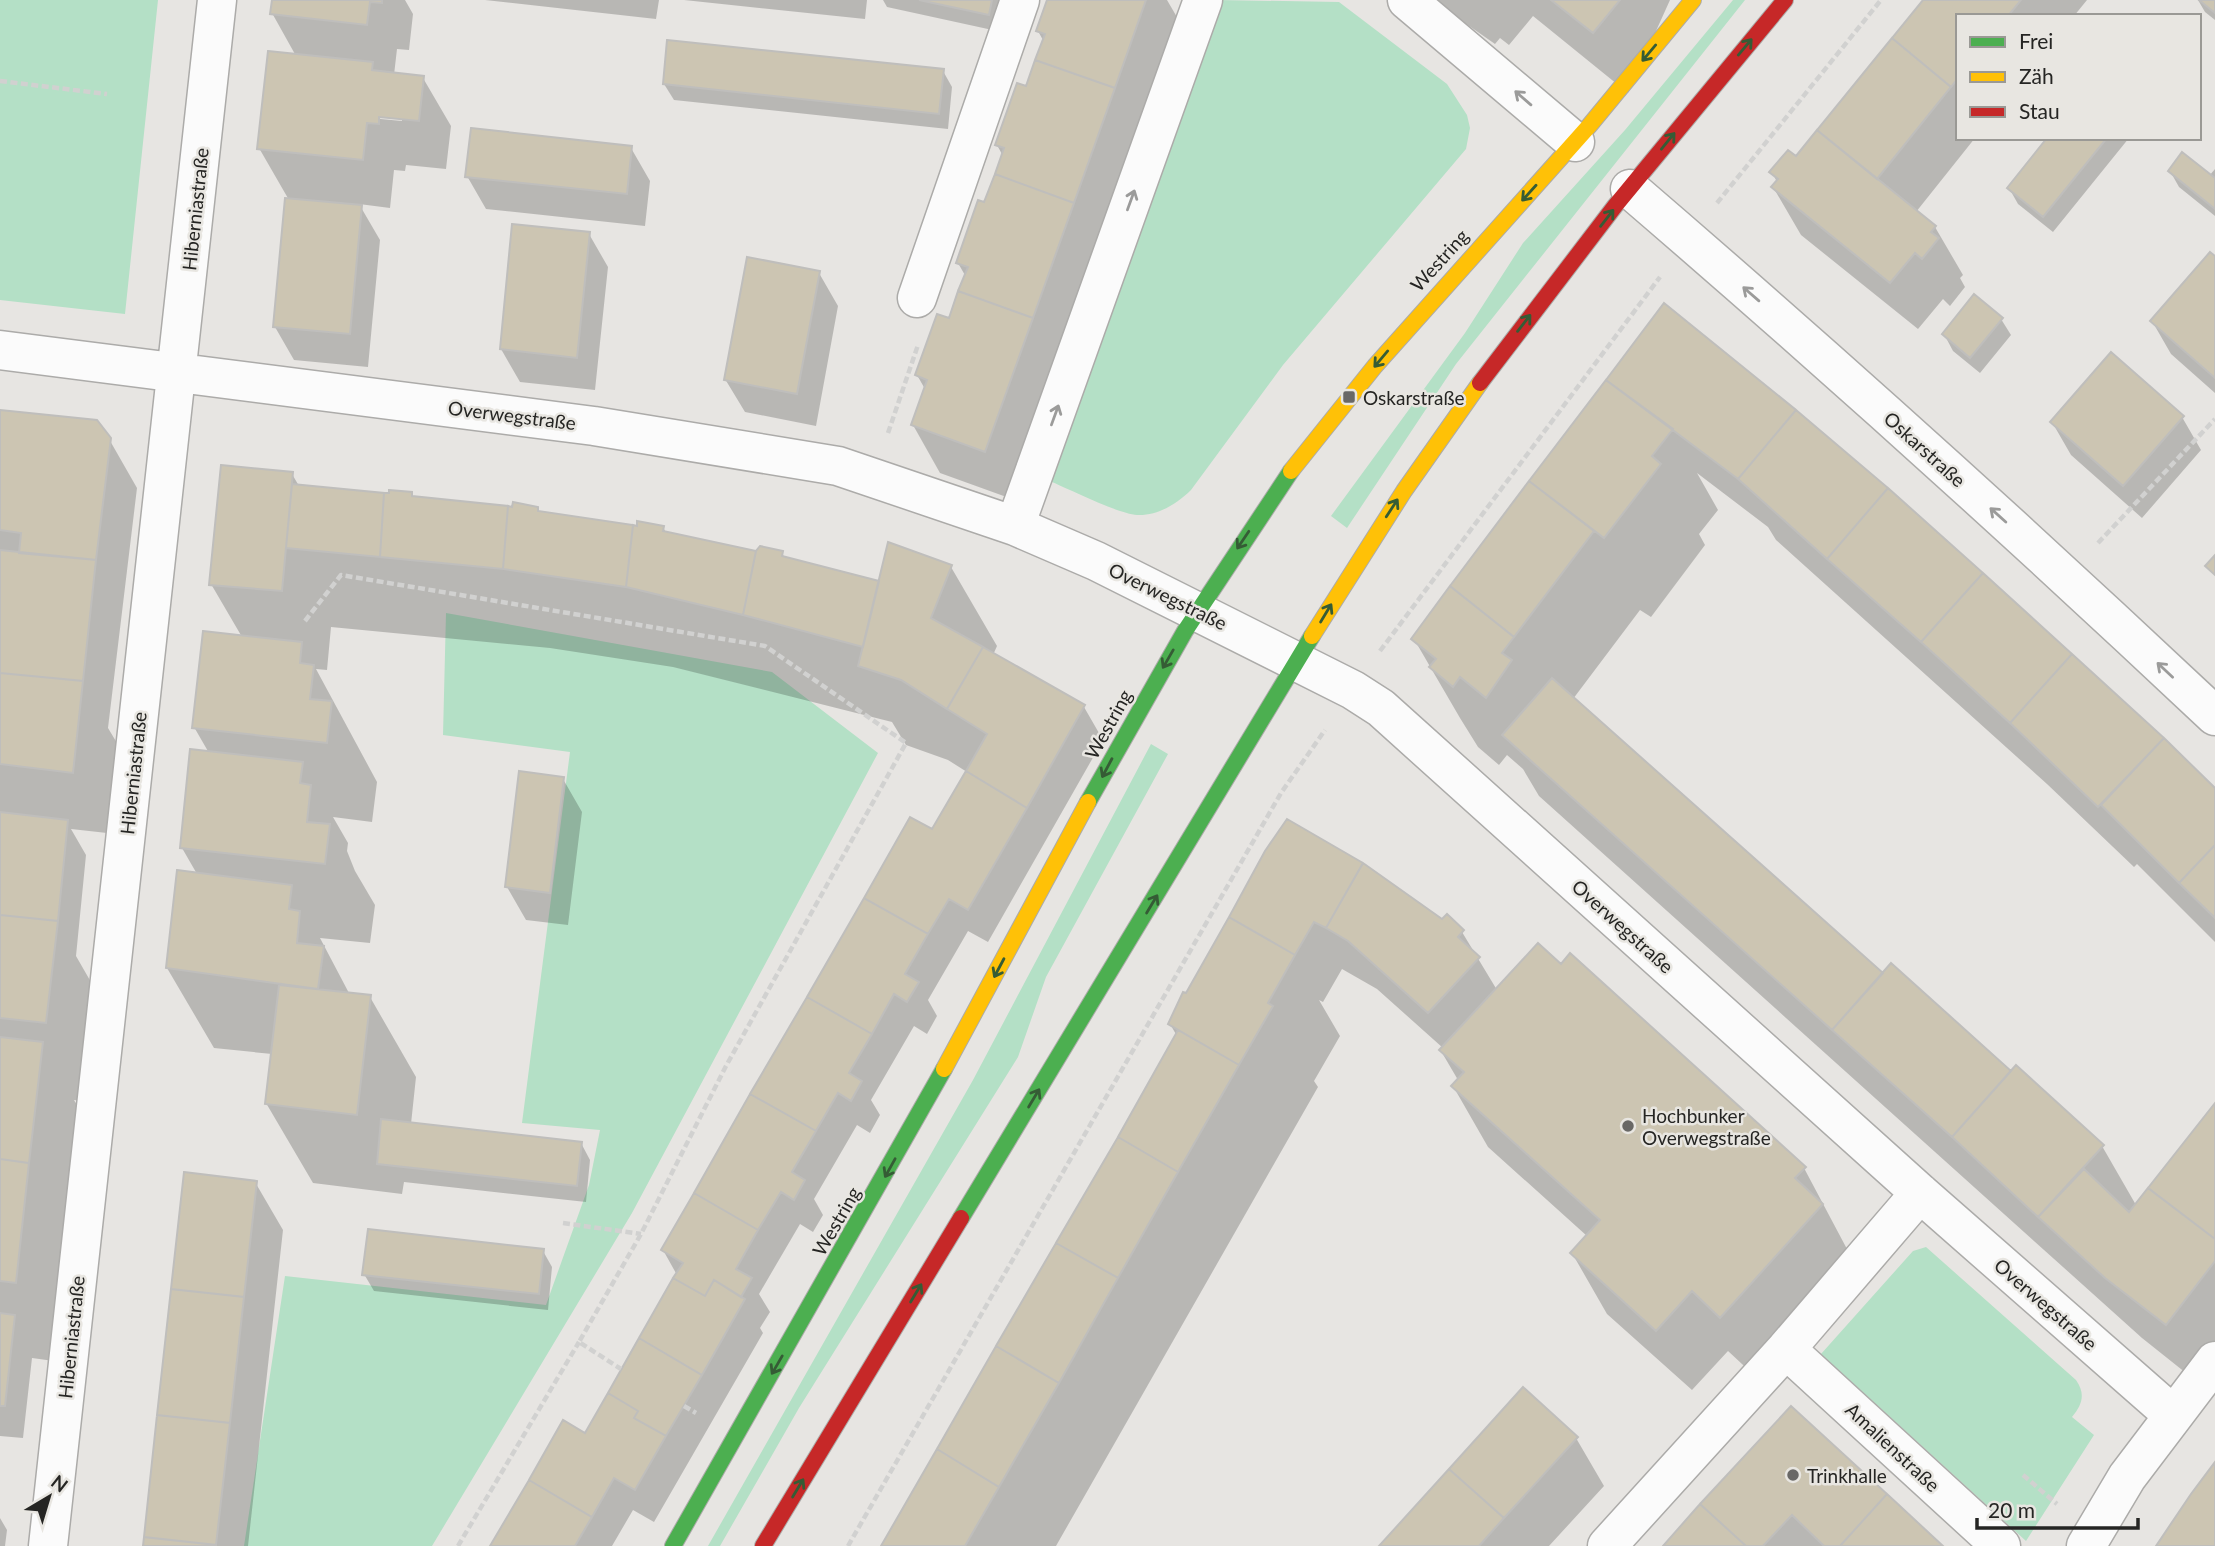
<svg xmlns="http://www.w3.org/2000/svg" width="2215" height="1546" font-family="Lato,sans-serif">
<style>
.green{fill:#b4e0c6}
.shadow{fill:#0003;fill-rule:evenodd}
.building{fill:#ccc5b2;stroke:#bfbebc;stroke-width:2}
.lines{fill:none;stroke-linecap:round;stroke-linejoin:round}
.street-casing{stroke:#acaba9;stroke-width:41}
.fast-casing{stroke:#acaba9;stroke-width:18}
.slow-casing{stroke:#acaba9;stroke-width:18}
.jam-casing{stroke:#acaba9;stroke-width:18}
.path{stroke:#d1d1d0;stroke-width:4.5;stroke-dasharray:7 3.5;stroke-linecap:butt}
.street{stroke:#fbfbfb;stroke-width:38}
.fast{stroke:#4caf50;stroke-width:16}
.slow{stroke:#ffc107;stroke-width:16}
.jam{stroke:#c62828;stroke-width:16}
.oneway{stroke:#355c35}
.oneway2{stroke:#9b9b9a}
.poi-dot{fill:#696866;stroke:#e8e6e1;stroke-width:2.5}
.labels{text-anchor:middle;dominant-baseline:central;stroke-width:5;stroke-linejoin:round;paint-order:stroke}
.street-label{font-size:19px;fill:#252523;stroke:#e8e6e1}
.poi-label{font-size:19px;fill:#252523;stroke:#e8e6e1;text-anchor:start}
</style>
<rect width="100%" height="100%" fill="#e7e5e2"/>
<!-- green -->
<path class="green" d="M0 0H158L125 314 0 300Z
M1217 0 1339 2 1447 84 1467 115 1470 128 1466 149 1283 365 1191 490C1177 504 1157 516 1137 515 1118 514 1065 487 1045 479Z
M1733 0H1745L1456 364 1347 528 1331 516 1465 333 1523 243 1625 130Z
M446 613 772 672 878 753 632 1213 432 1546H244L285 1276 546 1305 589 1185 600 1130 522 1123 570 752 443 735Z
M1151 744 1168 754 1046 977 1018 1057 799 1408 720 1546H708L973 1080Z
M1926 1247 2076 1380C2086 1394 2082 1405 2072 1417L2094 1435 2026 1541 1821 1354 1913 1251Z"/>
<!-- shadow -->
<path class="shadow" d="M273 0H405L413 14 409 50 397 49 394 75 423 78 451 126 446 169 406 165 405 171 394 170 390 208 359 204 380 240 368 367 294 360 275 327 289 200 259 148 296 56 272 13ZM371 115 402 118V121L370 118Z
M485 0H659L656 19Z
M684 0H867L865 19Z
M883 0H1003L997 31 887 7Z
M1049 0H1167L1181 24 1012 499 940 473 913 425 925 389 917 375 950 320 966 277 958 263 985 204 1003 156 997 145 1027 89 1044 42 1038 31Z
M1432 0H1670L1628 93 1533 16 1509 45 1500 38 1495 44Z
M1925 0H2087L2074 16H1958V138H1975L1916 212 1935 227 1963 275 1960 278 1965 287 1950 306 1943 299 1918 329 1801 235 1773 187 1777 182 1772 172 1796 159Z
M2198 0H2215V20L2205 12Z
M943 71 952 87 948 129 674 100 664 84Z
M2049 138H2129L2053 232 2018 204 2009 188Z
M631 148 650 181 645 226 486 209 467 176Z
M2215 169V216L2179 187 2170 171 2209 176Z
M589 234 608 267 595 390 520 382 501 349Z
M2215 258V393L2171 354 2152 321Z
M819 273 838 306 816 426 745 412 725 379Z
M2001 319 2011 335 1980 373 1953 351 1944 334Z
M1608 381 2163 739 2215 790V942L2137 864 2134 867 2047 784 1776 540 1768 527 1697 473 1718 510 1699 534 1705 545 1651 617 1640 610 1573 699 1883 975 2102 1146 2136 1205 2215 1105V1367L2201 1385 2142 1338 1539 796 1523 769 1507 755 1499 765 1478 747 1460 718 1414 639Z
M0 414 109 439 137 488 108 728 117 743 107 833 71 829 86 855 76 956 103 1003 92 1102 74 1100 88 1123 61 1362 32 1358 23 1438 0 1436Z
M2182 417 2201 450 2142 518 2071 455 2052 422Z
M292 474 299 486 390 495 411 494 414 498 537 509 539 513 638 528 663 527 666 533 760 554 782 553 785 559 880 583 951 567 997 646 993 655 1084 707 1103 740 988 942 968 931 928 1000 937 1016 927 1034 914 1026 871 1100 880 1115 870 1133 857 1125 814 1199 823 1215 813 1232 800 1224 759 1294 770 1312 760 1328 763 1333 654 1522 633 1510 612 1546H493L585 1435 677 1275 663 1250 933 831 967 772 948 760 906 745 892 722 673 667 550 648 331 627 327 670 316 669 377 782 372 822 333 817 348 843 347 851 355 871 375 905 370 943 320 938 350 995 370 997 416 1077 411 1124 581 1143 590 1160 586 1202 404 1182 402 1194 313 1183 266 1103 272 1054 214 1048 167 968 197 874 182 848 209 753 194 727 242 637 211 584Z
M563 779 582 812 568 925 526 920 507 887Z
M1231 918 1442 921 1462 932 1497 990 1804 1168 1856 1266 1756 1377 1728 1351 1692 1390 1607 1314 1572 1253 1587 1236 1488 1147 1453 1086 1458 1080 1441 1051 1443 1048 1377 989 1342 969 1323 1002 1319 1000 1340 1036 1314 1081 1318 1087 1056 1546H883L1177 1036 1170 1024Z
M255 1182 283 1230 248 1546H145Z
M543 1251 552 1267 548 1310 374 1291 364 1274Z
M1791 1409 1940 1546H1666Z
M1576 1438 1604 1486 1549 1546H1381Z
M0 1518 7 1530 5 1546H0Z"/>
<!-- building -->
<path class="building" d="M272 0H382V3L370 2 367 25 270 14Z
M919 0H992L989 15Z
M1047 0H1146L1115 88 1035 60 1045 34 1036 31Z
M1551 0H1620L1593 33Z
M1923 0H2021L2008 16H1958V78L1951 87 1892 38Z
M2199 0H2215V13Z
M1892 38 1951 87 1877 179 1817 130Z
M667 40 944 69 939 114 663 84Z
M268 51 373 62 372 70 424 76 419 121 379 117V124L367 123 363 160 257 149Z
M1035 60 1115 88 1074 203 995 174 1004 148 995 145 1017 83 1026 86Z
M471 128 632 146 627 194 465 177Z
M1817 130 1936 226 1931 232 1939 238 1922 259 1915 253 1890 283 1771 187 1778 179 1769 172 1788 150 1796 156Z
M2047 138H2107L2043 217 2007 188Z
M2182 152 2215 178V209L2168 171Z
M995 174 1074 203 1033 318 958 291 968 267 956 263 978 200 984 202Z
M285 198 362 205 350 334 273 327Z
M512 224 590 232 577 358 500 349Z
M2210 252 2215 256V378L2150 321Z
M747 257 820 271 797 394 724 380Z
M958 291 1033 318 985 452 911 425 927 380 915 375 937 314 949 318Z
M1974 294 2003 318 1970 358 1942 334Z
M1664 303 1796 410 1738 479 1606 380Z
M2111 352 2184 416 2123 486 2050 422Z
M1606 380 1673 429 1652 456 1661 464 1604 538 1529 481Z
M0 410 97 420 111 438 96 560 19 553 21 533 0 530Z
M1796 410 1888 488 1827 559 1738 479Z
M221 465 293 472 282 591 209 585Z
M1529 481 1594 531 1514 637 1450 586Z
M292 484 384 493 380 557 286 548Z
M1888 488 1983 573 1921 642 1827 559Z
M389 490 412 492V496L508 506 503 569 380 557 384 493H389Z
M513 502 538 507V511L633 525 626 587 503 569 508 506 512 507Z
M637 521 664 526 663 531 756 551 743 615 626 587 633 525 637 526Z
M888 542 952 565 931 618 983 647 947 709 901 680 858 666Z
M760 546 783 551 782 556 879 581 863 647 743 615 756 551Z
M0 550 96 560 83 681 0 673Z
M2215 555V575L2205 566Z
M1983 573 2072 654 2010 723 1921 642Z
M1450 586 1514 637 1502 653 1512 660 1486 698 1460 677 1453 687 1429 667 1436 659 1411 639Z
M203 631 302 642 300 663 314 665 310 699 332 701 327 743 192 728Z
M983 647 1085 705 1027 808 966 771 987 734 947 709Z
M2072 654 2164 738 2098 807 2010 723Z
M0 673 83 681 73 773 0 764Z
M1552 678 1883 973 1832 1030 1502 735Z
M2164 738 2215 788V845L2179 883 2101 805Z
M190 749 303 762 300 783 311 785 307 822 330 824 325 864 180 848Z
M519 771 564 777 550 893 505 887Z
M966 771 1027 808 968 910 949 899 928 934 864 898 910 817 932 829Z
M0 812 68 820 58 921 0 915Z
M1287 819 1363 863 1326 928 1314 922 1295 955 1229 917 1265 851Z
M2215 845V918L2179 883Z
M1363 863 1442 919 1447 914 1464 930 1458 937 1480 957 1428 1013 1348 941 1326 928Z
M177 870 292 885 289 909 300 911 297 943 324 946 318 989 166 968Z
M864 898 928 934 905 974 919 982 907 1002 894 994 872 1034 807 997Z
M0 915 58 921 46 1023 0 1018Z
M1229 917 1295 955 1268 1003 1273 1006 1239 1065 1168 1024 1183 992 1186 993Z
M1538 943 1561 964 1570 953 1806 1167 1795 1178 1823 1204 1720 1318 1692 1291 1656 1331 1570 1253 1600 1220 1451 1086 1464 1072 1439 1050Z
M1891 963 2011 1071 1952 1137 1832 1030Z
M279 985 371 995 357 1115 265 1104Z
M807 997 872 1034 849 1073 862 1081 851 1101 838 1093 816 1131 750 1094Z
M1178 1030 1239 1065 1178 1172 1118 1137Z
M0 1037 43 1042 29 1163 0 1159Z
M2016 1065 2104 1145 2038 1217 1952 1137Z
M750 1094 816 1131 792 1172 805 1180 794 1200 781 1192 758 1230 694 1193Z
M2215 1103V1239L2148 1188Z
M381 1119 582 1142 577 1186 377 1164Z
M1118 1137 1178 1172 1118 1278 1056 1243Z
M0 1159 29 1163 16 1283 0 1281Z
M2084 1169 2129 1212 2148 1188 2215 1239V1261L2166 1325 2105 1278 2038 1217Z
M184 1172 257 1181 244 1297 171 1289Z
M694 1193 758 1230 736 1269 752 1278 741 1297 714 1280 705 1296 673 1278 683 1263 661 1250Z
M368 1229 544 1249 539 1294 362 1275Z
M1056 1243 1118 1278 1059 1383 996 1346Z
M673 1278 705 1296 714 1280 745 1299 702 1375 639 1338Z
M171 1289 244 1297 230 1423 157 1415Z
M0 1313 15 1315 5 1406H0Z
M639 1338 702 1375 666 1436 634 1418 638 1411 608 1393Z
M996 1346 1059 1383 999 1487 937 1449Z
M1523 1387 1578 1437 1504 1518 1449 1469Z
M608 1393 638 1411 634 1418 666 1436 635 1490 614 1478 592 1517 529 1480 563 1420 585 1433Z
M1791 1406 1887 1494 1840 1546H1824L1792 1515 1763 1546H1746L1700 1504Z
M157 1415 230 1423 216 1545 144 1537Z
M937 1449 999 1487 965 1546H881Z
M2215 1462V1546H2156L2191 1494Z
M1449 1469 1504 1518 1479 1546H1379Z
M529 1480 592 1517 575 1546H490Z
M1887 1494 1943 1546H1840Z
M1700 1504 1746 1546H1663Z
M144 1537 216 1545V1546H143Z"/>
<g class="lines">
<!-- street casing -->
<g class="street-casing">
<path id="street" d="M1407 0 1575 142
M1630 189C1829 360 2024 536 2215 716
M917 298 1020 0
M0 350 594 426 838 466 1015 526 1096 561 1353 690 1381 708 1920 1193 2173 1415
M1015 526 1203 0
M1786 1349 2001 1546
M48 1546 217 0
M1607 1546 1786 1349 1920 1193
M2086 1546 2127 1477 2215 1361"/>
</g>
<!-- fast casing -->
<g class="fast-casing">
<path id="fast" d="M1088 802 1185 631 1291 471
M961 1218 1312 636
M673 1546 944 1069"/>
</g>
<!-- slow casing -->
<g class="slow-casing">
<path id="slow" d="M1291 471 1375 366 1589 126 1693 0
M1312 636 1404 491 1480 383
M944 1069 1088 802"/>
</g>
<!-- jam casing -->
<g class="jam-casing">
<path id="jam" d="M1480 383 1615 206 1785 0
M763 1546 961 1218"/>
</g>
<!-- path -->
<path class="path" d="M0 81 107 94
M1717 203 1881 0
M888 433 918 345
M2098 543 2215 419
M305 621 341 575 765 646 906 743 726 1066 641 1234 579 1342 621 1369
M1380 651 1660 277
M563 1223 641 1234
M684 1406 696 1413
M2023 1475 2057 1504
M458 1546 579 1342
M848 1546 1281 793 1325 730"/>
<!-- street -->
<use href="#street" class="street"/>
<!-- fast -->
<use href="#fast" class="fast"/>
<!-- slow -->
<use href="#slow" class="slow"/>
<!-- jam -->
<use href="#jam" class="jam"/>
</g>
<!-- one-way arrows -->
<defs><path id="oneway-shaft" d="M-6 0H5M1.5-3L5.5 0L1.5 3" fill="none" stroke-width="1.6" stroke-linecap="round" stroke-linejoin="round" transform="scale(1.75)"/></defs>
<g class="oneway">
<use href="#oneway-shaft" transform="translate(1745 47) rotate(-50)"/>
<use href="#oneway-shaft" transform="translate(1649 53) rotate(130)"/>
<use href="#oneway-shaft" transform="translate(1668 141) rotate(-51)"/>
<use href="#oneway-shaft" transform="translate(1529 193) rotate(132)"/>
<use href="#oneway-shaft" transform="translate(1607 218) rotate(-52)"/>
<use href="#oneway-shaft" transform="translate(1524 323) rotate(-52)"/>
<use href="#oneway-shaft" transform="translate(1381 359) rotate(130)"/>
<use href="#oneway-shaft" transform="translate(1392 508) rotate(-57)"/>
<use href="#oneway-shaft" transform="translate(1243 540) rotate(124)"/>
<use href="#oneway-shaft" transform="translate(1326 613) rotate(-59)"/>
<use href="#oneway-shaft" transform="translate(1168 659) rotate(120)"/>
<use href="#oneway-shaft" transform="translate(1107 768) rotate(118)"/>
<use href="#oneway-shaft" transform="translate(1152 904) rotate(-59)"/>
<use href="#oneway-shaft" transform="translate(999 968) rotate(118)"/>
<use href="#oneway-shaft" transform="translate(1034 1098) rotate(-59)"/>
<use href="#oneway-shaft" transform="translate(890 1168) rotate(119)"/>
<use href="#oneway-shaft" transform="translate(916 1293) rotate(-59)"/>
<use href="#oneway-shaft" transform="translate(777 1365) rotate(120)"/>
<use href="#oneway-shaft" transform="translate(798 1488) rotate(-59)"/>
</g>
<g class="oneway2">
<use href="#oneway-shaft" transform="translate(1523 98) rotate(-139)"/>
<use href="#oneway-shaft" transform="translate(1131 200) rotate(-70)"/>
<use href="#oneway-shaft" transform="translate(1751 294) rotate(-139)"/>
<use href="#oneway-shaft" transform="translate(1055 415) rotate(-70)"/>
<use href="#oneway-shaft" transform="translate(1998 515) rotate(-138)"/>
<use href="#oneway-shaft" transform="translate(2165 670) rotate(-137)"/>
</g>
<!-- markers -->
<g class="poi-dot">
<rect x="1342" y="390" width="14" height="14" rx="3.5"/>
<circle cx="1628" cy="1126" r="7"/>
<circle cx="1793" cy="1475" r="7"/>
</g>
<g class="labels">
<!-- street labels -->
<g class="street-label">
<text transform="translate(195 209) rotate(-84)">Hiberniastraße</text>
<text transform="translate(1439 260) rotate(-48)">Westring</text>
<text transform="translate(512 415) rotate(7)">Overwegstraße</text>
<text transform="translate(1925 449) rotate(42)">Oskarstraße</text>
<text transform="translate(1168 596) rotate(26)">Overwegstraße</text>
<text transform="translate(1108 724) rotate(-61)">Westring</text>
<text transform="translate(133 773) rotate(-84)">Hiberniastraße</text>
<text transform="translate(1623 926) rotate(42)">Overwegstraße</text>
<text transform="translate(836 1221) rotate(-60)">Westring</text>
<text transform="translate(2046 1304) rotate(41)">Overwegstraße</text>
<text transform="translate(71 1337) rotate(-84)">Hiberniastraße</text>
<text transform="translate(1893 1447) rotate(43)">Amalienstraße</text>
</g>
<!-- poi labels -->
<g class="poi-label">
<text x="1363" y="397">Oskarstraße</text>
<text x="1642" y="1115">Hochbunker<tspan x="1642" dy="22">Overwegstraße</tspan></text>
<text x="1807" y="1475">Trinkhalle</text>
</g>
</g>
<!-- legend -->
<rect x="1956" y="14" width="245" height="126" fill="#e8e6e1" stroke="#9a9995" stroke-width="2"/>
<rect x="1970" y="37" width="35" height="10" fill="#4caf50" stroke="#9a9995" stroke-width="2"/>
<text x="2019" y="49" font-size="21" fill="#252523">Frei</text>
<rect x="1970" y="72" width="35" height="10" fill="#ffc107" stroke="#9a9995" stroke-width="2"/>
<text x="2019" y="84" font-size="21" fill="#252523">Zäh</text>
<rect x="1970" y="107" width="35" height="10" fill="#c62828" stroke="#9a9995" stroke-width="2"/>
<text x="2019" y="119" font-size="21" fill="#252523">Stau</text>
<!-- north arrow -->
<g transform="translate(49 1497) rotate(38)" stroke="#e8e6e1" stroke-width="5" paint-order="stroke">
<path d="M0-5L12 26L0 18L-12 26Z" fill="#252523"/>
<text y="-10" font-size="19" font-weight="bold" text-anchor="middle" fill="#252523">N</text>
</g>
<!-- scale -->
<path d="M1977 1518v10h161v-10" fill="none" stroke="#252523" stroke-width="3.5"/>
<text x="1988" y="1518" font-size="21" fill="#252523" stroke="#e8e6e1" stroke-width="5" paint-order="stroke">20 m</text>
</svg>
